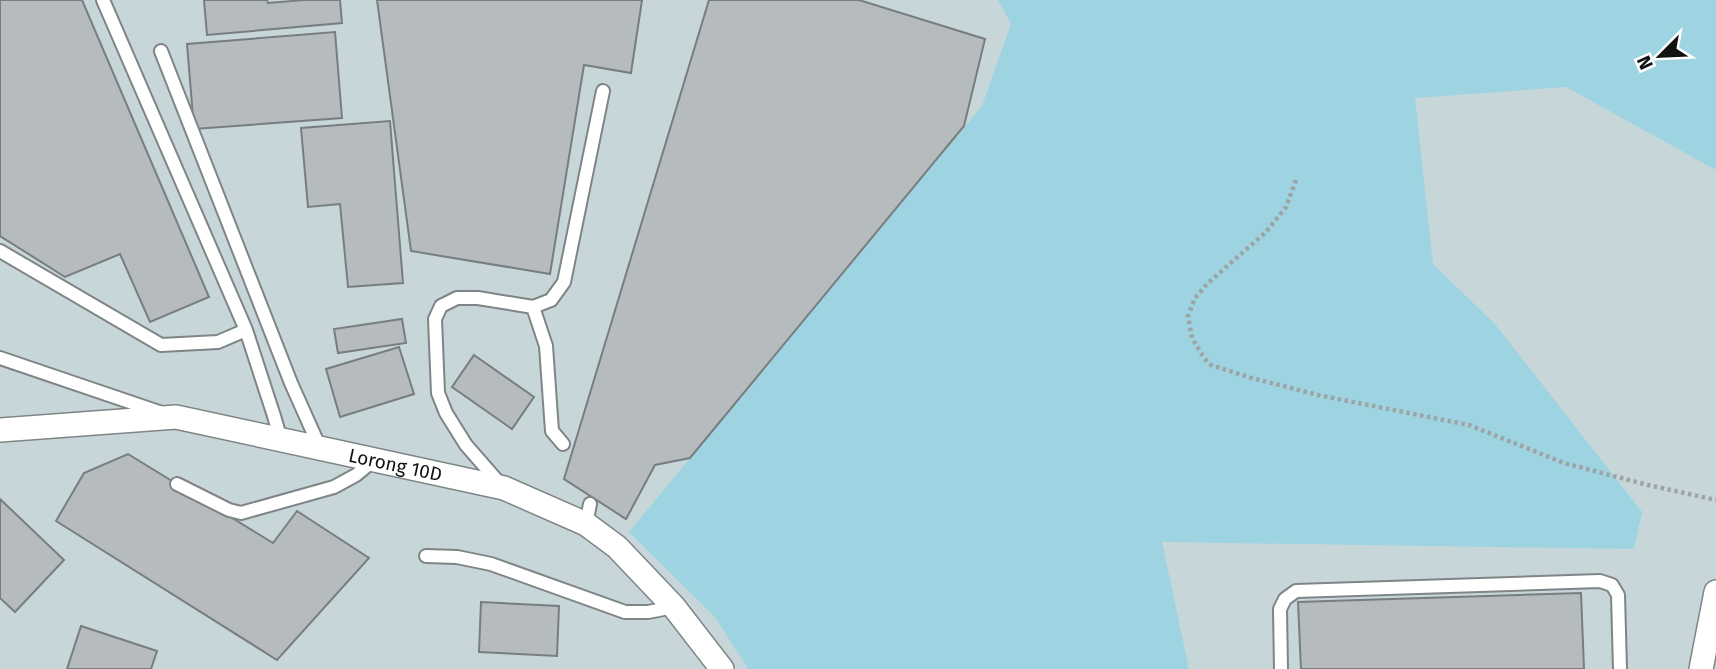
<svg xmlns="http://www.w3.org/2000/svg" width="1716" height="669" font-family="'Fira Sans',sans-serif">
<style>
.built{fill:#c7d6d9}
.green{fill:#9ed4e2}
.building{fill:#b6bbbe;stroke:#787d80;stroke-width:2}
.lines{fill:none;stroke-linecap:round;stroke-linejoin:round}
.service-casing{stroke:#7f8586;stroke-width:16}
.minor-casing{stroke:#7f8586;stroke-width:26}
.path{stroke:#9ea3a4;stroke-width:4.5;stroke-dasharray:3.5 3.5;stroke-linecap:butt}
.service{stroke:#fff;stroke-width:12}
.minor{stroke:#fff;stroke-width:23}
.labels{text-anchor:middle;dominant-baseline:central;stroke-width:5;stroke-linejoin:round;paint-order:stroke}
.street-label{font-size:19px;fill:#111313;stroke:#fff}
</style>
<rect width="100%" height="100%" fill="#dce2e4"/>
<!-- built -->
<path class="built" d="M0 0H1716V669H0Z"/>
<!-- green -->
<path class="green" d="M998 0H1716V170L1566 87 1415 98 1433 264 1495 324 1642 512 1634 549 1162 542 1189 669H748L715 617 629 532 982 106 1011 24Z"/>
<!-- building -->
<path class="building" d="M0 0H82L209 297 150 322 120 254 65 277 0 236Z
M204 0H267L268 3 304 0H340L342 23 207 35Z
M377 0H642L631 73 584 65 550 274 411 251Z
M709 0H859L985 39 964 126 690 458 655 465 626 519 564 479Z
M335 32 342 118 194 129 187 44Z
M390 121 403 283 348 287 340 204 308 207 301 128Z
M402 319 406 343 338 353 334 329Z
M399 347 414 394 340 417 326 369Z
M474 355 534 397 512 429 452 387Z
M128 454 273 543 297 511 369 558 277 660 56 521 84 473Z
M0 499 64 560 15 612 0 598Z
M1581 593 1584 669H1301L1298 602Z
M481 602 559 606 557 656 479 652Z
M81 626 157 651 151 669H67Z"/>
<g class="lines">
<!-- service casing -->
<g class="service-casing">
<path id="service" d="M161 51 291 383 320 448
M0 251 161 345 218 342 246 330 103 0
M533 307 546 346 552 431 563 444
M246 330 274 416 281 440
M0 358 162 413
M177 484 229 510 241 513 334 487 356 475 374 460
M501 485 466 445 446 413 438 393 435 319 441 306 457 298H478L533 307 551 300 564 282 603 91
M586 524 590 504
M426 556 457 557 491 564 625 612H648L674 607
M1281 669 1280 609 1285 599 1296 591 1600 581 1612 585 1618 595 1620 669"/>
</g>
<!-- minor casing -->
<g class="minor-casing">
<g id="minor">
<path id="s1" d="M0 430 176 417 504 488 586 524 617 547 674 607 722 669"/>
<path d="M1701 669 1716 592"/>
</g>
</g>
<!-- path -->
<path class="path" d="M1296 180 1286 207 1266 232 1208 283 1195 298 1188 316 1192 338 1204 358 1211 365 1248 377 1318 395 1469 425 1564 463 1648 485 1716 500"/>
<!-- service -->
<use href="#service" class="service"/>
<!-- minor -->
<use href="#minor" class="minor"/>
</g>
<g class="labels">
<!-- street labels -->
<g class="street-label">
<text stroke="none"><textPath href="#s1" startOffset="401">Lorong 10D</textPath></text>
</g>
</g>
<!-- north arrow -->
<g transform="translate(1660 56) rotate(246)" stroke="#ffffff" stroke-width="5" paint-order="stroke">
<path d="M0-5L12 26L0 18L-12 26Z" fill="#111313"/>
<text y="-10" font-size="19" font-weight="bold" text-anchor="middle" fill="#111313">N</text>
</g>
</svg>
